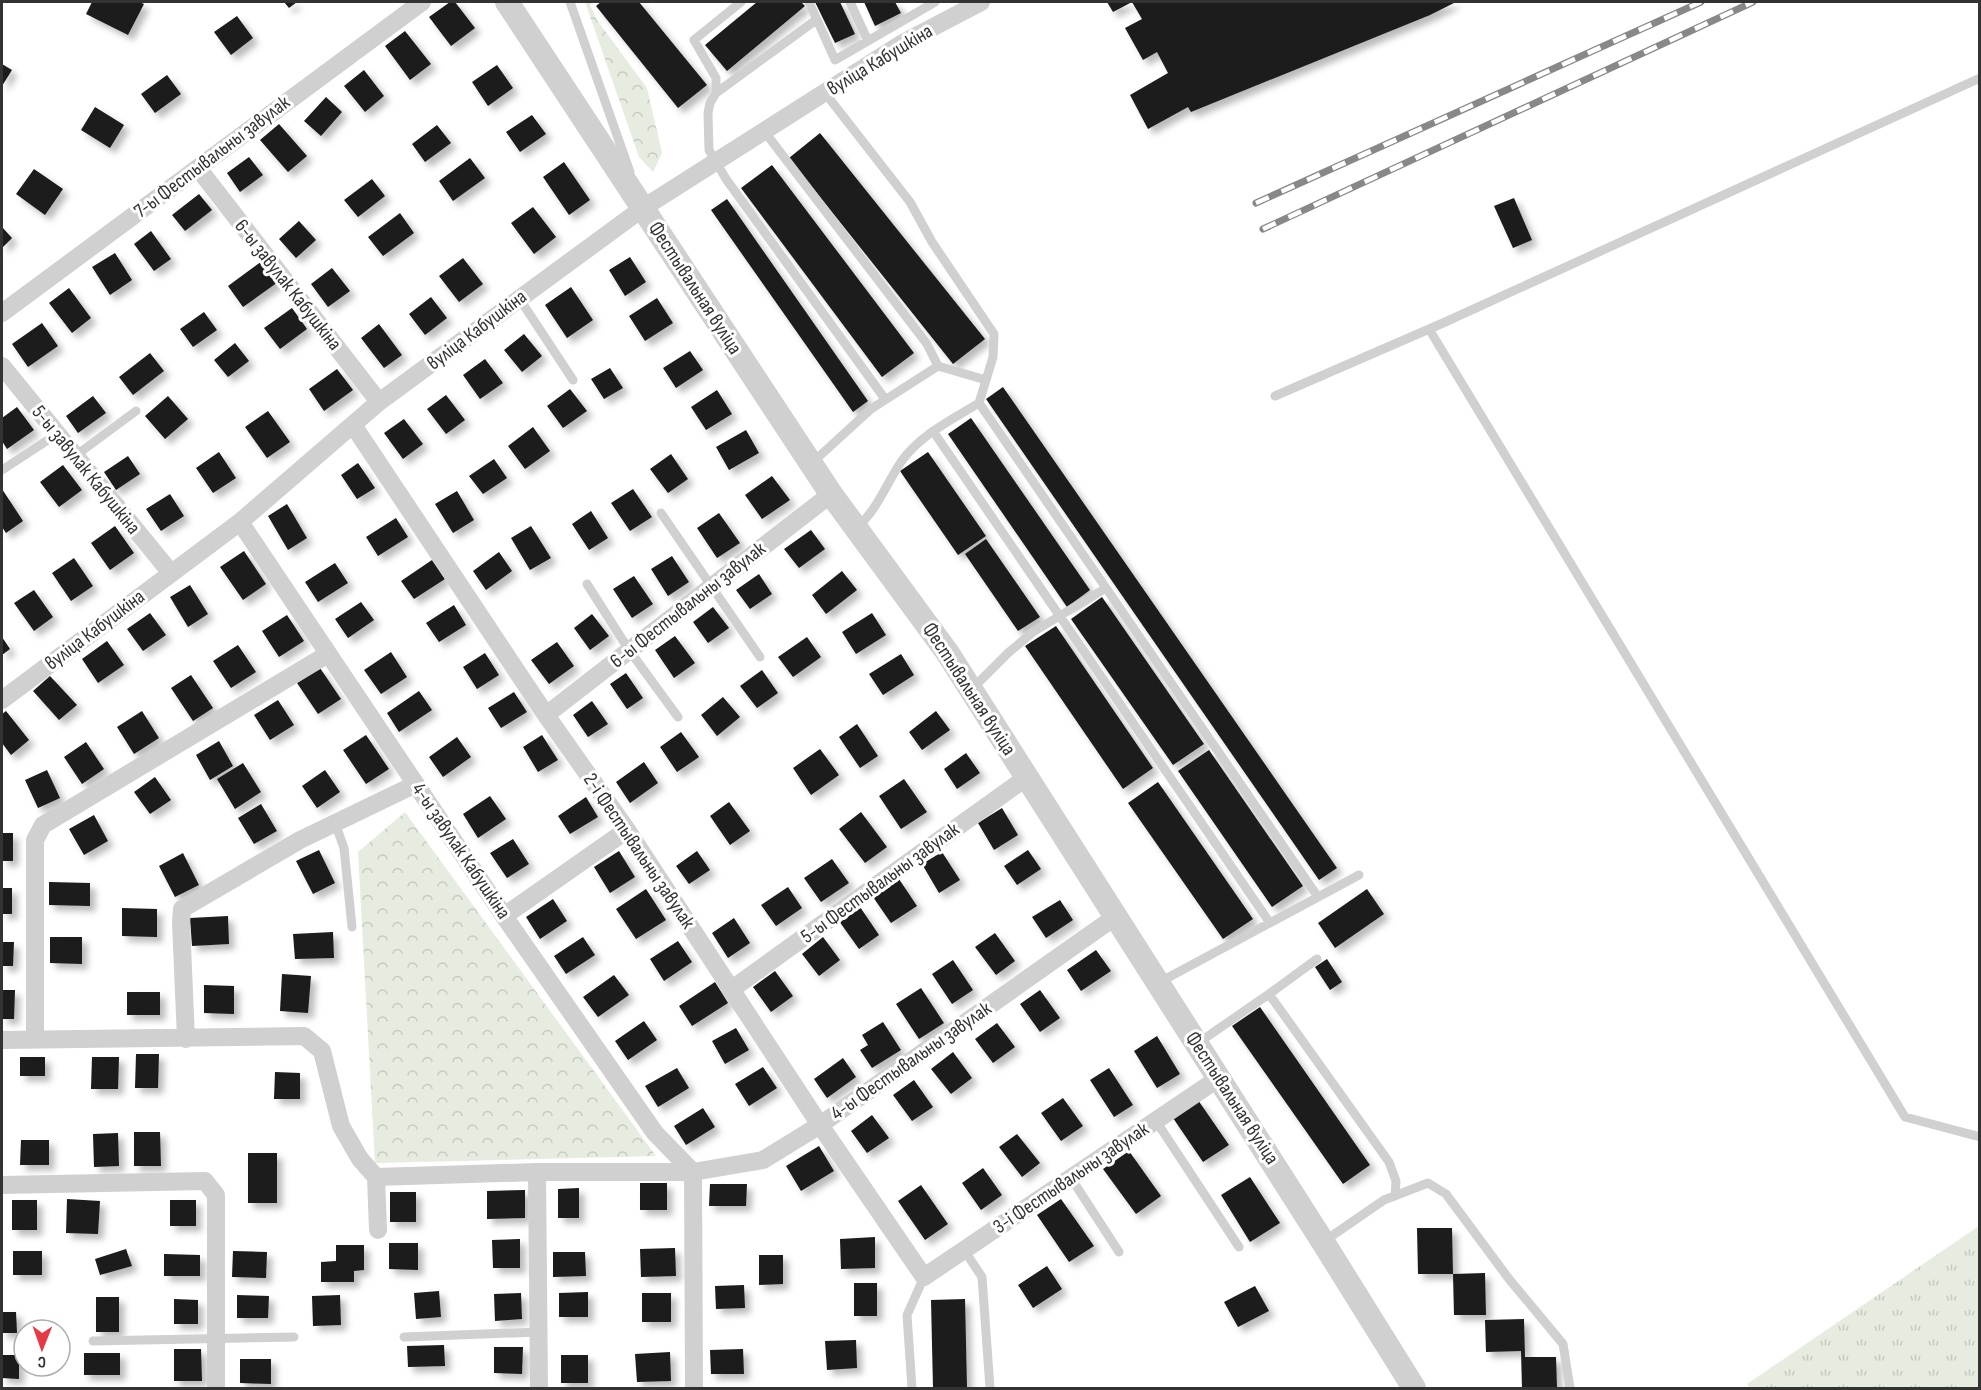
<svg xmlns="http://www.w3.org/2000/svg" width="1981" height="1390" font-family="'Sofia Sans Condensed',sans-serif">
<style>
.grass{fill:url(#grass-tufts)}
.forest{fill:url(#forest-crowns)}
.building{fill:#1a1a1a;filter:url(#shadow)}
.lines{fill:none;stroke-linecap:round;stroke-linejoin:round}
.service{stroke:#d0d0d0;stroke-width:9}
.minor{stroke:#d0d0d0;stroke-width:18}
.tertiary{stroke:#d0d0d0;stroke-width:24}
.rail-casing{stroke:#888;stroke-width:7}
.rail{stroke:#fff;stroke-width:4.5;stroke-dasharray:14;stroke-linecap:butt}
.labels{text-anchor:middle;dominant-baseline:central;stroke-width:6;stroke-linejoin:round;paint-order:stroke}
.street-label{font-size:20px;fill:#333;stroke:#fff}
</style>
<defs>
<pattern id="grass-tufts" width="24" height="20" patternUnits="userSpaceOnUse" patternTransform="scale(1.5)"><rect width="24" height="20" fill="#e6ecdf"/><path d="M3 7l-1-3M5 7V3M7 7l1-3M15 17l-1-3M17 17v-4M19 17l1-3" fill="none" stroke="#c6cbc0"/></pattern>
<pattern id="forest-crowns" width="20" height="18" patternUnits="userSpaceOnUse" patternTransform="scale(1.5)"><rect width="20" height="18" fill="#e6ecdf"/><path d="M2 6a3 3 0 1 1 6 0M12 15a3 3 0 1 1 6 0" fill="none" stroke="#c6cbc0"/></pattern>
<filter id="shadow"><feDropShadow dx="5.5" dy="5.5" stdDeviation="3" flood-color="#0004"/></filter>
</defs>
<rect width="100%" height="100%" fill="#fff"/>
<!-- grass -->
<path class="grass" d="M1979 1226V1388H1750L1747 1384Z"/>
<!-- forest -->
<path class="forest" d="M585 2H593L590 5 597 20 647 88 662 153 653 172 639 157Z
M405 812 656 1156 375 1163 358 852Z"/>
<!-- building -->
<path class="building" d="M92 2H139L144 4 128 35 86 14Z
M284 2H297L289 8Z
M450 2H455L475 28 451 46 429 17Z
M601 2H639L707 85 678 108 596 6Z
M757 2H801L805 6 727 71 705 45Z
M815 2H840L855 34 835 43Z
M864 2H895L901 13 875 26Z
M1107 2H1456L1430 15 1191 112 1188 107 1148 129 1130 95 1168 73 1157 52 1143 60 1125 28 1142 19 1132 2 1113 12Z
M237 16 253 38 231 55 214 32Z
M405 31 431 64 410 80 385 46Z
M2 64 12 70 2 86Z
M497 65 513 88 488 106 472 82Z
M364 70 384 96 365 112 344 86Z
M167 75 181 94 155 113 141 94Z
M326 97 342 112 321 136 304 121Z
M95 107 124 125 110 148 81 130Z
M532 115 546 134 520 152 506 132Z
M279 124 307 156 288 172 260 140Z
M437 125 451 143 425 162 412 144Z
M820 133 985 339 953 364 789 158Z
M249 157 263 175 240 192 227 173Z
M470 158 485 178 453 201 439 181Z
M564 162 590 200 569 215 543 177Z
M772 165 914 353 882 377 741 188Z
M34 169 63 189 45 215 16 194Z
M372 179 385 196 358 217 344 200Z
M199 194 212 210 185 231 172 215Z
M1514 198 1532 240 1513 248 1494 206Z
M727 199 868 401 853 412 711 210Z
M533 207 556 237 534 254 511 223Z
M400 213 414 233 383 256 368 237Z
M299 221 316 240 296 258 279 239Z
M2 227 12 238 2 248Z
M151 231 171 259 154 271 134 244Z
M115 253 132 280 110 295 92 267Z
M630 257 646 282 625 296 609 270Z
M463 258 483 284 459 302 439 276Z
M262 261 278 282 243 307 228 286Z
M332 268 350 291 328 307 311 284Z
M571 287 593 320 567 338 545 305Z
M69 288 91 318 72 333 49 303Z
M431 297 447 318 425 335 409 314Z
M657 298 673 323 645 341 629 316Z
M292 308 307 329 280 349 264 328Z
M204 312 217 330 193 347 180 329Z
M42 323 58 346 28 367 12 344Z
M379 324 402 355 384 368 361 338Z
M524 334 542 356 522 372 504 350Z
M235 343 249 361 228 377 214 360Z
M690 351 703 370 676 388 663 368Z
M150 353 164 371 133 395 119 377Z
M485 359 503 383 480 399 463 375Z
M610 368 623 388 604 399 591 379Z
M337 369 353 390 324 411 309 389Z
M1003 387 1337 868 1319 880 986 399Z
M570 389 587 411 563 428 547 406Z
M717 390 732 414 706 430 691 407Z
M446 395 465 420 446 434 427 409Z
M93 396 106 413 78 433 66 416Z
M168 396 188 419 165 439 145 416Z
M17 407 34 430 7 449 2 441V418Z
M268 411 290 442 267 458 245 427Z
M971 418 1090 590 1067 607 948 434Z
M404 419 423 444 403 459 384 433Z
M533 427 550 451 525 469 508 446Z
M746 430 759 453 729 470 716 447Z
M219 452 236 478 213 493 196 468Z
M928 452 986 536 958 555 900 471Z
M671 454 688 479 668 493 650 469Z
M128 456 140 474 116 490 104 472Z
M494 459 507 478 483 494 469 476Z
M358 463 375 488 357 499 341 475Z
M63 465 82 490 59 507 40 482Z
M772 476 790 500 762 519 745 495Z
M2 489 23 521 6 533 2 527Z
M633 489 652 517 630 531 611 503Z
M457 491 474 520 453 533 435 504Z
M170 494 184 516 161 531 146 509Z
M287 504 307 538 288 550 268 516Z
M591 511 608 538 589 550 572 524Z
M719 513 740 543 717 558 697 528Z
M396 518 408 537 378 556 366 537Z
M115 526 134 553 110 570 91 543Z
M531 526 551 558 530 570 511 538Z
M811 530 825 549 799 568 784 549Z
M986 539 1040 617 1018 631 965 554Z
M244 551 266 584 243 600 220 567Z
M499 552 512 571 486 590 473 571Z
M672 556 689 582 668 596 651 569Z
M74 558 93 586 71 601 52 573Z
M432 560 445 579 414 599 401 581Z
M335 563 348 583 318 602 305 582Z
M842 571 857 590 826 614 812 595Z
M759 574 772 594 750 609 736 590Z
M634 576 653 604 632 618 613 589Z
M190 585 208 614 188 627 170 597Z
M34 590 53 617 34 631 14 603Z
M1102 597 1204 744 1173 765 1071 619Z
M361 602 374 620 348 638 335 619Z
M454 605 466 625 439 642 426 623Z
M713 607 729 628 708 643 693 622Z
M150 613 166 635 143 651 127 629Z
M872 613 886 635 856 654 842 632Z
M592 614 609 636 590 650 574 628Z
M287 615 304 641 279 657 262 631Z
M1056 626 1153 768 1123 789 1025 646Z
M675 636 695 663 674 678 655 650Z
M2 637 10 649 2 655Z
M807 637 821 657 793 677 778 657Z
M107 641 124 665 98 683 82 659Z
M557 642 574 666 549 684 531 660Z
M238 645 256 672 231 688 213 661Z
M391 652 407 677 381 694 364 670Z
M485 653 499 675 477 689 463 667Z
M901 654 914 675 883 695 869 674Z
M320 668 341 699 318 714 297 683Z
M762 670 778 693 757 708 740 686Z
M626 673 643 698 627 709 610 684Z
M191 675 213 708 193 721 171 688Z
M50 676 77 705 59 720 33 691Z
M419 691 432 710 399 732 387 713Z
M514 692 527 712 501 728 488 708Z
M723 697 740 717 717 736 701 715Z
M278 700 294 725 270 740 254 715Z
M592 701 608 724 588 737 573 715Z
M6 711 29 740 11 755 2 743V714Z
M142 711 159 738 134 754 117 727Z
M936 711 950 730 922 750 909 732Z
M857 724 878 756 860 768 839 737Z
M681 732 699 757 677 772 660 747Z
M366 735 389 769 366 784 343 750Z
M542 735 558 760 538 772 523 747Z
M457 737 471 757 443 777 429 757Z
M219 741 233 766 210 780 196 755Z
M86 742 104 769 82 784 64 757Z
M820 749 839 775 811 795 793 768Z
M1209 750 1303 886 1272 907 1178 771Z
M966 753 980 773 957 789 944 769Z
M644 762 658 783 630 803 616 782Z
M243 763 261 792 235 809 217 779Z
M47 770 60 798 38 808 25 780Z
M325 770 340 792 317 808 302 786Z
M155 777 171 800 150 814 134 792Z
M904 779 927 812 901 829 879 796Z
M1158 782 1253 919 1223 939 1128 803Z
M490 796 506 819 478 838 463 814Z
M586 797 598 817 570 834 558 816Z
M729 802 750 831 730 845 710 816Z
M261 804 277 831 254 844 238 818Z
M1002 808 1018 835 994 850 978 823Z
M861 812 887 847 865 863 839 829Z
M94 815 108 841 84 855 69 829Z
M2 833H13V861H2Z
M513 839 529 864 507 878 490 853Z
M319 850 335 883 313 894 296 861Z
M1028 850 1041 869 1017 885 1004 866Z
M619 851 635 877 610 893 594 867Z
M697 851 710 870 689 884 676 866Z
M942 852 960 880 939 893 922 864Z
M183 853 199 885 175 897 159 866Z
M832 859 849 883 821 902 804 878Z
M899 879 917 906 891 923 873 897Z
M49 882 90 883V906L49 905Z
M788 887 802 908 776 926 761 905Z
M2 888H12V914H2Z
M646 889 666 920 636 939 616 909Z
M1367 889 1384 914 1335 948 1318 923Z
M553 899 567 921 540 939 526 917Z
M1060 900 1073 920 1046 938 1032 917Z
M860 907 879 935 859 949 839 921Z
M122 908 157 909V937L122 936Z
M228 916 229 944 192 946 190 918Z
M734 918 750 943 728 958 712 933Z
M333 932 334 958 295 959 293 934Z
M995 933 1015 961 996 975 975 947Z
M50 937H82V964L50 963Z
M583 937 595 955 566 974 554 956Z
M823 937 840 960 819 976 802 954Z
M678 941 692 962 664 981 650 959Z
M2 942H14L13 966H2Z
M1096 950 1111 971 1081 991 1067 970Z
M1327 959 1342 982 1330 990 1315 967Z
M953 960 973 990 952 1004 932 974Z
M775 971 793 996 771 1012 753 987Z
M282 974 311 976 308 1013 280 1011Z
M614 975 629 995 598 1017 583 997Z
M715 982 728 1003 692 1026 679 1006Z
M204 985 234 986V1014L204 1013Z
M921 988 944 1023 919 1039 896 1004Z
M2 990H15L14 1019H2Z
M1040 990 1060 1018 1040 1032 1020 1004Z
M127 992H160V1015H127Z
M1260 1007 1370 1165 1343 1184 1232 1026Z
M644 1021 657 1040 628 1060 615 1041Z
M883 1022 901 1050 872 1068 860 1050 868 1045 862 1035Z
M997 1023 1015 1047 993 1063 975 1039Z
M736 1028 749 1050 725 1064 712 1041Z
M1157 1036 1180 1074 1157 1088 1134 1051Z
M953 1052 972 1078 951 1094 931 1069Z
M136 1054H159L158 1088H135Z
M20 1057H45V1076H20Z
M92 1057H119L118 1089H91Z
M843 1058 856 1077 827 1098 814 1079Z
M763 1067 777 1088 749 1106 735 1084Z
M677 1068 689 1088 658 1107 645 1086Z
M1109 1068 1133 1105 1114 1117 1090 1080Z
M275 1072 300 1073V1099H274Z
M914 1080 933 1107 912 1121 893 1095Z
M1063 1098 1083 1126 1061 1141 1041 1113Z
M1198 1100 1229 1145 1203 1162 1173 1118Z
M703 1108 715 1127 686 1145 674 1126Z
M872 1115 889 1138 867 1153 851 1131Z
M134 1132H160L161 1166H134Z
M118 1133 119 1166 94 1167 93 1134Z
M1017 1134 1040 1163 1022 1177 999 1147Z
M21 1140H49V1165H20Z
M819 1146 834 1171 801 1191 786 1166Z
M1129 1151 1161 1196 1136 1214 1103 1169Z
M248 1153H277V1203H248Z
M983 1168 1002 1195 981 1210 962 1183Z
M1250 1177 1280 1223 1250 1242 1221 1195Z
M640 1183H667V1210H640Z
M710 1184H747L746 1206H709Z
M921 1185 948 1224 925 1240 898 1201Z
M579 1188V1218H558V1189Z
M525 1190V1218L487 1219V1191Z
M390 1192H416V1222H390Z
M67 1199 100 1201 98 1234 66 1233Z
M1061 1199 1094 1246 1069 1262 1037 1215Z
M12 1200H37V1230H12Z
M170 1200H196V1226H170Z
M1417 1228H1452L1453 1274 1485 1273 1486 1315H1454L1453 1274H1418Z
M875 1237V1268L841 1269 840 1239Z
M520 1239V1268H493L492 1240Z
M389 1243H418V1270L389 1269Z
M336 1245H364V1270L354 1271V1282H321V1262L336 1261Z
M675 1248 676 1276 641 1277 640 1249Z
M126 1249 132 1266 100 1275 95 1259Z
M13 1251H42V1275H13Z
M233 1251 267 1252 266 1278 232 1277Z
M553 1252H585L586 1276 553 1277Z
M164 1254 200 1255V1276H164Z
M759 1255H783V1284L759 1285Z
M1047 1266 1062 1289 1033 1308 1018 1285Z
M854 1283H877V1316H854Z
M744 1285 745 1308 716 1309 715 1286Z
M1255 1286 1269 1311 1238 1327 1224 1302Z
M439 1291 441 1317 416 1319 414 1293Z
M588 1292V1317H559V1293Z
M521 1293 522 1319 495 1321 494 1294Z
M642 1293H671V1322H642Z
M237 1295 269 1296 268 1318H237Z
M340 1295 341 1325 313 1326 312 1296Z
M96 1297H119V1332H96Z
M174 1299 198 1300V1324H174Z
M965 1299 967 1388H933L931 1300Z
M2 1312H16L17 1333H2Z
M1524 1319 1525 1357H1556L1557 1388H1522L1521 1351 1486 1352 1485 1320Z
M856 1340 857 1368 827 1370 825 1341Z
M444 1345 445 1366 408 1367 407 1346Z
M494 1347H523L522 1374 494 1373Z
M174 1349H201L202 1381H174Z
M743 1349 744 1374H711L710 1350Z
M670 1352 671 1381 637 1382 635 1354Z
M84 1353H120V1375H84Z
M2 1355H19V1379L2 1378Z
M561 1355H588V1383H561Z
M240 1359H271V1384L240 1383Z"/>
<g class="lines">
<!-- service -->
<path class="service" d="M570 2 630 172
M741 2 694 40 716 78V93L710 103 708 113 709 150 726 179 885 399
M809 2 835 60 935 2
M850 2 868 41
M716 93 816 20
M825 93 910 202 932 242 994 334 993 357 979 403
M764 131 927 344 938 366 871 409 813 462
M519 298 573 380
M1429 329 1905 1117 1980 1137
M938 366 986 380
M1275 396 1443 323 1980 78
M933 431 1270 923
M75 456 136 411
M2 470 57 434
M661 513 760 657
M856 528C877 511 886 484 901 462 920 435 951 420 979 403L1106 588 1033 632 1008 653 971 690
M587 584 629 650 678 717
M1106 588 1318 897
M335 823 344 848 352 927
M1158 983 1359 875
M1269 994 1317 959
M1198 1043 1269 994 1389 1162 1396 1181 1395 1196
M1156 1121 1239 1247
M1071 1178 1119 1252
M1323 1242 1384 1200 1428 1183 1446 1194 1509 1279 1563 1344 1570 1388
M964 1250 982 1277 990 1388
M404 1337 539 1332
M93 1341 294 1337
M912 1388 907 1315 924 1277"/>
<!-- minor -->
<path class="minor" d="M198 168 379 402
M2 313 422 2
M2 366 171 573
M353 425 546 715 627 830 820 1125 924 1277 1219 1078
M240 522 504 916 655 1133 693 1172
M2 700 240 522 379 402 643 208 901 44 981 2
M546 715 831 494
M504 916 627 830
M732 989 1027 777
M35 1039V840L43 825 328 654
M186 1039 181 922 182 909 300 840 416 784
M2 1040 304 1036 322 1051 341 1126 360 1159 376 1177
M537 1172 539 1388
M693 1172 694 1388
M2 1185 205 1181 216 1195V1388
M378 1230 376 1177 537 1172H693L763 1160 820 1125 1115 917"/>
<!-- tertiary -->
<path class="tertiary" d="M507 2 831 494 947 652 1323 1242 1414 1388"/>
<!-- rail casing -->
<g class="rail-casing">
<path id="rail" d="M1256 203 1701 2
M1263 229 1753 2"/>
</g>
<!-- rail -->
<use href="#rail" class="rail"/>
</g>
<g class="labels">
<!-- street labels -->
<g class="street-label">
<text transform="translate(880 60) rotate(-31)">вуліца Кабушкіна</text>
<text transform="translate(212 157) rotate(-37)">7-ы Фестывальны завулак</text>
<text transform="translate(288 285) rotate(52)">6-ы завулак Кабушкіна</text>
<text transform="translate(695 288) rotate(57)">Фестывальная вуліца</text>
<text transform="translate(477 330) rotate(-37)">вуліца Кабушкіна</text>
<text transform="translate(86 470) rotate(51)">5-ы завулак Кабушкіна</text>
<text transform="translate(688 605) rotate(-38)">6-ы Фестывальны завулак</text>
<text transform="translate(95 630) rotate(-37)">вуліца Кабушкіна</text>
<text transform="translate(969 689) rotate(57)">Фестывальная вуліца</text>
<text transform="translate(461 851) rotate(56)">4-ы завулак Кабушкіна</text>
<text transform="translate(639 851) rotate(56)">2-і Фестывальны завулак</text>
<text transform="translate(880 883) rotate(-36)">5-ы Фестывальны завулак</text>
<text transform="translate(911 1061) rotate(-35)">4-ы Фестывальны завулак</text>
<text transform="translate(1232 1098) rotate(57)">Фестывальная вуліца</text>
<text transform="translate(1071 1178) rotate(-34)">3-і Фестывальны завулак</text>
</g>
</g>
<!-- border -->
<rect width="1981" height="1390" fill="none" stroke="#333333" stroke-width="6"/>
<!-- north arrow -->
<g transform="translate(42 1348) rotate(181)"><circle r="28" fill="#ffffff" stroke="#adadad" stroke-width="1.5"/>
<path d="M0-4.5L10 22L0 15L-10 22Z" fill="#e63946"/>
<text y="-9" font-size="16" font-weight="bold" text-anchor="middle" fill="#333333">С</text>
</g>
</svg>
